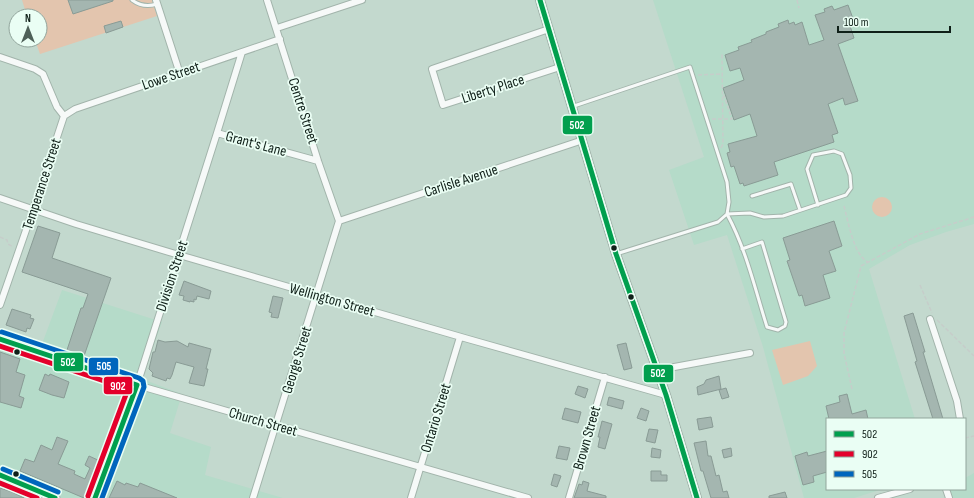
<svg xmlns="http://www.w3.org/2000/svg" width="974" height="498" font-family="'Sofia Sans Condensed',sans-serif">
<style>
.built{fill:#b5dbc9}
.green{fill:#e3c5ae}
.building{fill:#a4b6b0;stroke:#899b95}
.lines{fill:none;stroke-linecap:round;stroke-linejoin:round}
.service-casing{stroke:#a2b4ab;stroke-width:5}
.minor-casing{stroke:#a2b4ab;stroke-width:8}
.secondary-casing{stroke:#a2b4ab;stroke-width:10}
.primary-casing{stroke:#aeb0b0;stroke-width:11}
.path{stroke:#c6cdca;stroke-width:1.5;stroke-dasharray:4 2;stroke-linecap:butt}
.service{stroke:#f6f9f8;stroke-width:3}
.minor{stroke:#f6f9f8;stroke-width:6}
.secondary{stroke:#f6f9f8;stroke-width:8}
.primary{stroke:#f1f0f1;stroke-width:9}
.bus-1-casing{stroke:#eafef4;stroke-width:8}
.bus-2-casing{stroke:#eafef4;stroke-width:8}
.bus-3-casing{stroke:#eafef4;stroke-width:8}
.bus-1{stroke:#019f4e;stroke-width:5}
.bus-2{stroke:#e4002b;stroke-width:5}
.bus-3{stroke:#0065bd;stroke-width:5}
.bus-dot{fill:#0f1f18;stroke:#eafef4;stroke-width:1.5}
.labels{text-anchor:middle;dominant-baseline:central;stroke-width:3.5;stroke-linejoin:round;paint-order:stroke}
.street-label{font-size:15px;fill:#0f1f18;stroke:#eafef4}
.line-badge{stroke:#eafef4;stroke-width:1.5}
.badge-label{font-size:11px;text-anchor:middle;font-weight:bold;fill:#fff}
</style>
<rect width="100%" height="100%" fill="#c3d9ce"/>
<!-- built -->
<path class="built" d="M653 0H974V224L946 232 910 245 869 269 915 419H827V489H883L854 498H804L763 347 727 235 694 245 669 170 704 157Z
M62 290 162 322 142 379 182 394 170 433 211 447 205 475 283 498H0V329L42 344Z
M974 473V498H952L949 489H965V478Z"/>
<!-- green -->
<path class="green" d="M22 0H152L157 16 40 54 35 40H40V16H27Z
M872 207a10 10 0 1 1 20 0a10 10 0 1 1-20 0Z
M810 341 817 366 808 376 783 385 772 350Z"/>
<!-- building -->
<path class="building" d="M68 0H113V1L73 14Z
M848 5 855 24 850 26 854 38 838 44 858 101 845 105 843 98 828 104 838 133 832 135 834 142 774 162 778 175 744 186 743 183 740 184 734 166 731 167 727 153 730 152 728 144 757 136 750 114 734 120 723 88 744 80 740 68 730 71 725 55 739 50 738 47 752 42 751 40 766 34V32L779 27 778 24 788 20 789 24 794 22 795 25 802 22 809 45 824 40 815 15 825 12 824 9 832 6 834 10Z
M121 21 123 27 106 33 104 26Z
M834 221 842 246 829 251 836 271 823 275 830 298 805 306 802 295 799 296 787 261 790 260 783 238Z
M38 226 60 233 52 258 111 278 84 356 67 350 81 308H83L88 294 22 272Z
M184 281 211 291 209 299 197 296 196 300 194 299V302L190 301V302L183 300 184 296 179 295Z
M273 296 283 298 278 318 271 317 272 313 269 312Z
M12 309 31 315 30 318 34 319 30 329 27 328 26 332 6 325Z
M913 313 925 352H923L943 419H933L915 362 917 361 904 316Z
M158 340 165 342 177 341 188 347 189 343 211 349 206 369H208L204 386 189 383 194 367 176 362 172 375 170 379 167 378 166 381 152 376 153 373 149 369 153 352H155Z
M626 343 632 368 624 370 617 345Z
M0 352 20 359 16 372 25 375 19 396 24 398 21 408 0 402Z
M45 374 49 376 50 374 69 382 64 398 52 395 39 390Z
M719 376 721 389 698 395 697 387 704 384 706 380Z
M578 386 588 389 585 398 575 394Z
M726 388 729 397 722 399 719 390Z
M847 394 852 414 866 410 868 419H829L826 406 840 402 839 396Z
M609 397 624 401 622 409 607 405Z
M565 408 581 412 578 423 562 419Z
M641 408 649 411 646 421 637 418Z
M711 417 713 427 699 430 697 419Z
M602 421 612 424 605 449 598 447 600 437H598Z
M649 429 658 430 655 443 646 441Z
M57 437 68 441 58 464 75 471 74 474 85 479 90 468 85 465 89 456 100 461 84 498 20 471 25 459 34 462 41 445 52 450Z
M706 441 708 456H711L716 476 719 475 723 492 727 491 729 498H711L703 471H701L694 443Z
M559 446 570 448 567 460 556 458Z
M652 448 661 450 660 458 651 457Z
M731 448 732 456 724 458 722 450Z
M827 451V472L813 476 814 482 803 485 795 456 807 452 808 456Z
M651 471H661V475H667V481H651Z
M554 474 561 476 557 487 551 485Z
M117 481 125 485 126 483 138 487 140 483 177 498H109Z
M583 481 589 483 587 491 606 496V498H574L579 484 582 485Z
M0 488 12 492 24 498H0Z
M785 492 787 498H769V496Z"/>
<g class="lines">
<!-- service casing -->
<g class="service-casing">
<path id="service" d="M132 0C140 6 148 7 157 4
M574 106 690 67 727 182 729 202 727 214 718 222 616 254
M752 196 791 184 800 210
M742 249 762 242 786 322 785 326 778 330 767 327C755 289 746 249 727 214L750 213 764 217 783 216 846 195 851 188 850 175 842 154 834 151 813 155 807 169 818 205"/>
</g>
<!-- minor casing -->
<g class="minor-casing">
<path id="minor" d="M156 0 180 74
M267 0 318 161 339 221
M277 28 362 0
M549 29 432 69 443 105 560 67
M0 57 35 69 43 74 57 107 64 116
M64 116 75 109 280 39
M217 133 318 161
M0 198 76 224 179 255 468 339 666 395
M339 221 583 140
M0 305 33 210 64 116
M930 319 957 401 960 419
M0 339 137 385 528 498
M658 370 750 353
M946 489 949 498
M95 498 137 385 217 133 242 52
M253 498 339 221
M411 498 460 337
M569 498 605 377
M878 498 910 489"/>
</g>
<!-- secondary casing -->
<g class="secondary-casing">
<path id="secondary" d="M540 0 616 254 666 395 697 498"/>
</g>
<!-- primary casing -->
<g class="primary-casing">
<path id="primary" d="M0 475 55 498"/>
</g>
<!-- path -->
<path class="path" d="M797 0 799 8
M698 75 722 74
M712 119H732L723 93
M721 148 723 144 722 54
M844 206C848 221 854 256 868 262
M0 237 7 240 8 244 13 247
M920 285 932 313
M937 320 974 356
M852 389 844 353V333L861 266 920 234 974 217
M965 438 974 436"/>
<!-- service -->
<use href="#service" class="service"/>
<!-- minor -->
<use href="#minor" class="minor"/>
<!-- secondary -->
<use href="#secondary" class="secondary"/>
<!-- primary -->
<use href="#primary" class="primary"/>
<!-- bus-1 casing -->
<g class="bus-1-casing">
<path id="bus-1" d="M540 0 616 254 666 395 697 498
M0 339 137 385
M0 475 55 498
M95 498 137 385"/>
</g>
<!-- bus-2 casing -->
<g class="bus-2-casing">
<path id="bus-2" d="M0 346 128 389 88 496
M0 483 37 498"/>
</g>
<!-- bus-3 casing -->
<g class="bus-3-casing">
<path id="bus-3" d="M2 332 139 378 143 381 144 387 102 498
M3 469 58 492"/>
</g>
<!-- bus-1 -->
<use href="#bus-1" class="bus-1"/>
<!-- bus-2 -->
<use href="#bus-2" class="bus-2"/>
<!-- bus-3 -->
<use href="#bus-3" class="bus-3"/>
</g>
<!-- markers -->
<g class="bus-dot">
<circle cx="614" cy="248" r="3.5"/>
<circle cx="631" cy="297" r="3.5"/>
<circle cx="17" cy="352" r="3.5"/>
<circle cx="16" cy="474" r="3.5"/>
</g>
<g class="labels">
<!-- street labels -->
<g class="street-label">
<text transform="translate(171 76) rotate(-19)">Lowe Street</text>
<text transform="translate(493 89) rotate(-18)">Liberty Place</text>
<text transform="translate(303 111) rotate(72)">Centre Street</text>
<text transform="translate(256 144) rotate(15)">Grant's Lane</text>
<text transform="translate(461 181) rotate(-18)">Carlisle Avenue</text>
<text transform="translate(42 184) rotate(-72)">Temperance Street</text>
<text transform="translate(172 276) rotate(-72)">Division Street</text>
<text transform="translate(332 300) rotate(16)">Wellington Street</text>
<text transform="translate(297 360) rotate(-73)">George Street</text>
<text transform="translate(436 418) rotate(-73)">Ontario Street</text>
<text transform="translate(263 422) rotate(16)">Church Street</text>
<text transform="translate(587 438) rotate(-74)">Brown Street</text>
</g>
</g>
<g class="line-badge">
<rect x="562" y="115" width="31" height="20" rx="4" fill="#019f4e"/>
<rect x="53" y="352" width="31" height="20" rx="4" fill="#019f4e"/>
<rect x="88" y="357" width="31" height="19" rx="4" fill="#0065bd"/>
<rect x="643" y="364" width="31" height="19" rx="4" fill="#019f4e"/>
<rect x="103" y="376" width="30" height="19" rx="4" fill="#e4002b"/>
</g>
<g class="badge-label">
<text x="577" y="129">502</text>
<text x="68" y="366">502</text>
<text x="104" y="370">505</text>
<text x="658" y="377">502</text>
<text x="118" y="390">902</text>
</g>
<!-- legend -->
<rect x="826" y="418" width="140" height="72" fill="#eafef4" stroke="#92a59c"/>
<rect x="834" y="431" width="20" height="6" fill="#019f4e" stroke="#92a59c"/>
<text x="862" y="438" font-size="12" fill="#0f1f18">502</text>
<rect x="834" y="451" width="20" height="6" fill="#e4002b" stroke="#92a59c"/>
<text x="862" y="458" font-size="12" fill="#0f1f18">902</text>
<rect x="834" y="471" width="20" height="6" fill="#0065bd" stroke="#92a59c"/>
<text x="862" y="478" font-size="12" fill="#0f1f18">505</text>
<!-- north arrow -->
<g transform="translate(28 28)"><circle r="19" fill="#eafef4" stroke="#92a59c"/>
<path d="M0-3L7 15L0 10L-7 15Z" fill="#4e6058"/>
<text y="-6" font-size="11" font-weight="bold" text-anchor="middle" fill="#0f1f18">N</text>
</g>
<!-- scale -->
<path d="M838 26v6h112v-6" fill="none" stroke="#0f1f18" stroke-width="2"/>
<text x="844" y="26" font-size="12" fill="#0f1f18" stroke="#eafef4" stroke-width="3" paint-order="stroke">100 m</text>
</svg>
